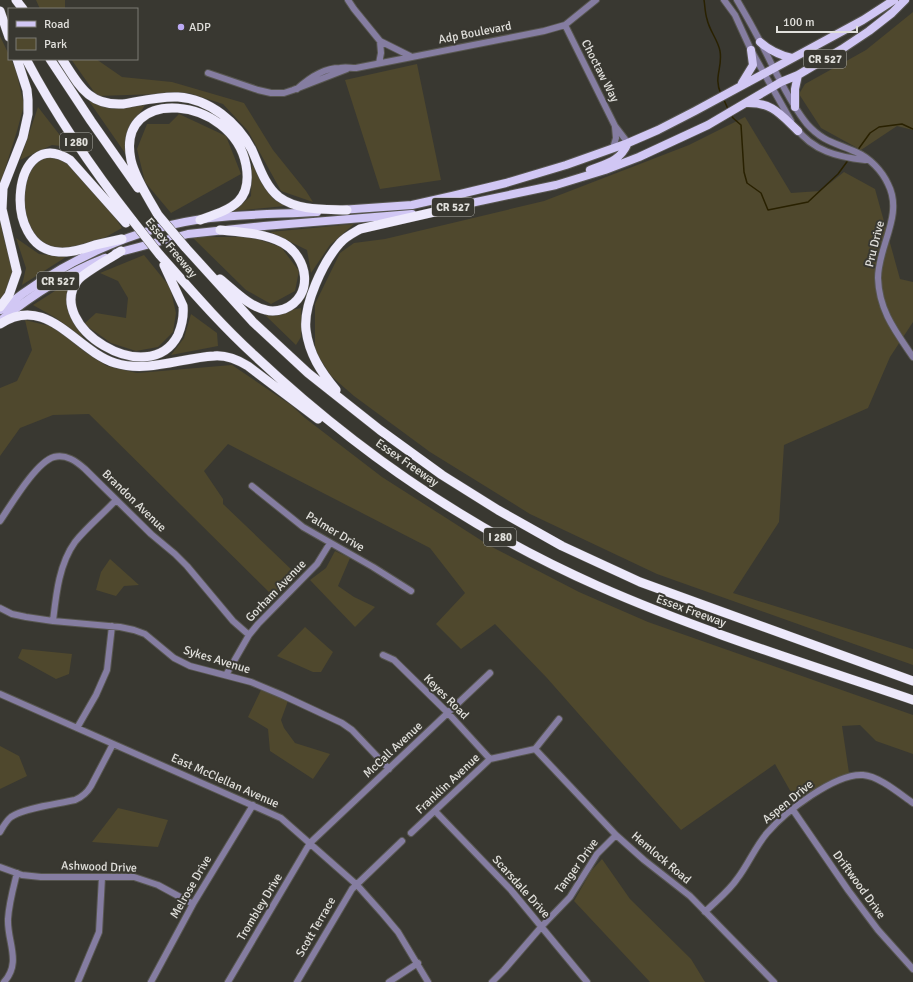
<svg xmlns="http://www.w3.org/2000/svg" width="913" height="982" font-family="Signika,sans-serif">
<style>
.green{fill:#4f482d}
.lines{fill:none;stroke-linecap:round;stroke-linejoin:round}
.stream{stroke:#292101;stroke-width:1.5}
.minor-casing{stroke:#575650;stroke-width:8}
.major-casing{stroke:#575650;stroke-width:10}
.highway-casing{stroke:#575650;stroke-width:10}
.minor{stroke:#857da1;stroke-width:6}
.major{stroke:#d1c7f4;stroke-width:8}
.highway{stroke:#ede9fb;stroke-width:9}
.highway-bridge-casing{stroke:#575650;stroke-width:10;stroke-linecap:butt}
.highway-bridge{stroke:#ede9fb;stroke-width:9}
.poi-dot{fill:#bcaaf5;stroke:#393831;stroke-width:1.5}
.labels{text-anchor:middle;dominant-baseline:central;stroke-width:4;stroke-linejoin:round;paint-order:stroke}
.shield{fill:#393831;stroke:#afaea9;stroke-width:1}
.shield-label{font-size:11px;font-weight:bold;fill:#e1e0dc}
.poi-label{font-size:12px;fill:#e1e0dc;stroke:#393831;text-anchor:start}
.street-label{font-size:12px;fill:#e1e0dc;stroke:#393831}
</style>
<rect width="100%" height="100%" fill="#393831"/>
<!-- green -->
<path class="green" d="M36 0H65V9H40Z
M913 12V130L897 126 861 150 821 128 799 94 805 84 866 50Z
M0 36 9 55V59H11L16 70 24 105 17 131 0 185Z
M71 59H96L122 77 172 82 244 103 273 150 306 191 313 202 281 191 248 131 223 104 189 93 97 96Z
M417 64 441 180 380 189 345 80Z
M89 101 111 109 145 105 127 134 125 153Z
M38 107 69 147 52 145 20 160Z
M179 114 226 136 241 174 171 213 145 182 137 149 147 124H169Z
M745 117 791 193 820 191 844 172 875 189 900 279 913 282V322L890 357 868 408 784 445 779 522 733 593 913 649V665L657 574 530 514 430 452 354 396 331 376 315 351V304L340 253 354 243 385 239 544 201 689 145Z
M49 156 67 163 104 201 122 228 97 242 66 249H53L25 232 16 205 23 173 35 163Z
M252 164 267 190 285 206 234 211 251 196Z
M0 222 5 243 14 273 11 286 0 300Z
M354 224 330 245 311 273 307 250 270 232Z
M192 237H251L281 247 299 271 295 291 271 304 246 290Z
M16 238 39 254 66 257 22 285 26 268Z
M144 255 170 287 176 313 173 332 158 347 136 351 111 343 84 324 96 313 126 318 128 298 118 281 100 273Z
M72 280C64 310 69 313 84 339L56 318 33 305Z
M301 308V337L296 345 265 315Z
M191 314 217 333 218 346 171 355 184 338Z
M25 320 54 327 85 352 107 366 137 373 232 365 291 405 305 418 382 477 490 546 579 592 648 622 913 715V754L876 741 860 725 842 726 849 773 800 808 775 764 681 830 547 678 495 624 461 649 436 624 465 593 430 548 228 444 204 471 223 499V504L295 573 273 596 89 414 53 415 20 428 0 456V388L17 381 32 350Z
M335 551 350 558 338 586 354 597 375 607 355 627 310 580 326 568Z
M110 559 139 585 124 586 116 596 96 590 101 572Z
M305 627 333 652 321 672H313L277 656Z
M22 649 72 654 69 674 56 679 18 658Z
M261 690 288 701 281 720 284 728 295 743 330 754 313 779 270 751 268 729 248 717Z
M0 746 19 756 27 776 0 789Z
M118 808 168 820 158 847 92 842Z
M602 859 630 899 691 959 705 982H650L574 901 591 871Z"/>
<g class="lines">
<!-- stream -->
<path class="stream" d="M704 0C705 6 705 13 707 19 709 30 718 40 720 51 723 68 713 77 721 94
M724 100 728 109
M731 114 733 118 741 125 744 172 747 183 761 193 768 210 808 202 838 174 849 159
M857 151 870 133 879 127 902 124 913 129"/>
<!-- minor casing -->
<g class="minor-casing">
<path id="minor" d="M348 0 354 9 380 41 410 56
M724 0 735 15 751 50 791 121
M737 0C750 22 762 44 773 67 783 86 793 107 807 124 823 142 836 143 856 152 870 158 882 171 888 184 904 215 878 246 878 278 879 311 896 332 913 357
M565 25 615 126 628 143
M379 63 381 53 380 41
M208 73 258 90 271 93H284L293 90 347 69
M297 89C309 78 323 68 340 68 345 67 350 68 356 68L544 31 565 25 596 0
M796 128C813 151 838 157 865 160
M613 148 616 138 615 127
M252 486 303 527 373 567 411 591
M0 521C11 505 36 462 54 457 66 454 76 461 85 469L151 534 175 554 187 566 233 621 249 635
M0 608 12 614 26 617 53 621 120 627 134 630 145 634 174 658 190 666 251 682 282 695 342 723 352 730 389 769
M53 621C56 595 59 564 75 542 87 527 103 514 116 500
M383 655 394 660 448 713 490 759
M226 675 249 635 258 624 317 564 330 543
M0 694 281 818 357 885 382 913 398 932 428 982
M77 728 96 695 107 670 112 626
M535 749 616 835 644 860 690 896 774 982
M793 810 848 890 878 930 913 969
M435 811 511 890 587 982
M0 832C3 827 6 821 11 817 23 808 58 804 75 800 82 797 87 793 91 786L113 744
M411 833 490 759 535 749 559 719
M0 867 22 875 41 877H134L158 885 193 904
M705 912C716 901 729 891 737 879 748 865 755 847 767 833 785 812 835 773 863 775 879 776 900 794 913 803
M4 982C22 962 7 942 8 919 9 903 13 889 17 873
M78 982 99 932 102 877
M151 982 193 904 253 805
M228 982 310 843 490 673
M297 982 352 889 402 841
M389 982 418 963
M492 982 504 970 542 926 570 897 597 854 616 835"/>
</g>
<!-- major casing -->
<g class="major-casing">
<path id="major" d="M760 42C770 51 779 55 792 58
M742 83 753 65 751 50
M746 103C772 102 780 114 798 131
M795 107V89L798 75
M590 170C608 163 620 161 628 143
M340 210 412 205 452 196 506 183 566 165 628 143 658 130 695 111 863 20 894 0
M438 210 556 185 605 170 639 157 708 125 781 82 798 75 842 49 869 31 892 13 905 0
M116 253 188 234 264 226 412 214
M1 310C61 262 134 227 210 218 245 214 282 214 317 212
M0 321C32 295 66 273 105 258"/>
</g>
<!-- highway casing -->
<g class="highway-casing">
<path id="highway" d="M16 0 23 9
M0 11 9 37
M26 59C56 116 93 170 133 221
M50 59 91 121 138 188
M62 59C79 85 88 106 123 104 141 101 160 96 178 97 210 99 238 123 252 150 259 166 265 186 279 197 298 211 325 209 347 210
M158 215C149 199 135 178 131 160 115 84 233 96 246 165 253 203 230 209 200 220
M122 239C113 241 104 243 95 245 84 249 72 253 59 252 0 249 12 123 70 160L126 223
M185 247 253 322 308 373 380 430 442 475 498 510 562 546 640 582 913 681
M121 251C111 258 85 272 78 280 43 325 149 392 178 335 182 325 184 316 183 306L164 265
M159 254C190 289 220 324 254 355 355 450 471 530 598 586 700 631 807 664 913 700
M220 279C234 290 248 306 266 310 272 312 278 311 284 309 315 296 308 257 283 243 264 233 241 232 220 230
M0 307 9 295 17 272 2 209 3 188 23 137 28 114V100L27 90 17 59
M0 324C47 293 75 350 115 363 148 373 180 358 214 356 226 355 238 360 248 366L318 419
M336 390C321 372 309 354 306 330 303 305 323 262 340 243 345 237 353 233 360 229L443 210"/>
</g>
<!-- minor -->
<use href="#minor" class="minor"/>
<!-- major -->
<use href="#major" class="major"/>
<!-- highway -->
<use href="#highway" class="highway"/>
<!-- highway-bridge casing -->
<g class="highway-bridge-casing">
<path id="highway-bridge" d="M158 215 185 247
M133 221 159 254"/>
</g>
<!-- highway-bridge -->
<use href="#highway-bridge" class="highway-bridge"/>
</g>
<!-- markers -->
<circle class="poi-dot" cx="181" cy="27" r="4"/>
<g class="labels">
<!-- shield labels -->
<g class="shield">
<rect x="804" y="50" width="42" height="18" rx="3"/>
<rect x="60" y="133" width="32" height="18" rx="3"/>
<rect x="432" y="198" width="42" height="18" rx="3"/>
<rect x="37" y="272" width="42" height="18" rx="3"/>
<rect x="484" y="528" width="32" height="18" rx="3"/>
</g>
<g class="shield-label">
<text x="825" y="59">CR 527</text>
<text x="76" y="142">I 280</text>
<text x="453" y="207">CR 527</text>
<text x="58" y="281">CR 527</text>
<text x="500" y="537">I 280</text>
</g>
<!-- poi labels -->
<g class="poi-label">
<text x="189" y="27">ADP</text>
</g>
<!-- street labels -->
<g class="street-label">
<text transform="translate(475 33) rotate(-11)">Adp Boulevard</text>
<text transform="translate(600 71) rotate(63)">Choctaw Way</text>
<text transform="translate(875 244) rotate(-76)">Pru Drive</text>
<text transform="translate(171 248) rotate(50)">Essex Freeway</text>
<text transform="translate(407 463) rotate(35)">Essex Freeway</text>
<text transform="translate(134 501) rotate(44)">Brandon Avenue</text>
<text transform="translate(335 532) rotate(31)">Palmer Drive</text>
<text transform="translate(276 591) rotate(-46)">Gorham Avenue</text>
<text transform="translate(691 611) rotate(20)">Essex Freeway</text>
<text transform="translate(217 660) rotate(17)">Sykes Avenue</text>
<text transform="translate(446 697) rotate(45)">Keyes Road</text>
<text transform="translate(393 750) rotate(-43)">McCall Avenue</text>
<text transform="translate(225 781) rotate(24)">East McClellan Avenue</text>
<text transform="translate(448 784) rotate(-43)">Franklin Avenue</text>
<text transform="translate(788 802) rotate(-39)">Aspen Drive</text>
<text transform="translate(661 858) rotate(40)">Hemlock Road</text>
<text transform="translate(577 866) rotate(-54)">Tanger Drive</text>
<text transform="translate(99 867) rotate(2)">Ashwood Drive</text>
<text transform="translate(859 885) rotate(54)">Driftwood Drive</text>
<text transform="translate(191 887) rotate(-60)">Melrose Drive</text>
<text transform="translate(521 887) rotate(48)">Scarsdale Drive</text>
<text transform="translate(260 907) rotate(-59)">Trombley Drive</text>
<text transform="translate(316 927) rotate(-60)">Scott Terrace</text>
</g>
</g>
<!-- legend -->
<rect x="8" y="8" width="130" height="52" fill="#393831" stroke="#7c7b75"/>
<rect x="16" y="21" width="20" height="6" fill="#d1c7f4" stroke="#7c7b75"/>
<text x="44" y="28" font-size="12" fill="#e1e0dc">Road</text>
<rect x="16" y="38" width="20" height="12" fill="#4f482d" stroke="#7c7b75"/>
<text x="44" y="48" font-size="12" fill="#e1e0dc">Park</text>
<!-- scale -->
<path d="M777 26v6h80v-6" fill="none" stroke="#e1e0dc" stroke-width="2"/>
<text x="783" y="26" font-size="12" fill="#e1e0dc" stroke="#393831" stroke-width="3" paint-order="stroke">100 m</text>
</svg>
